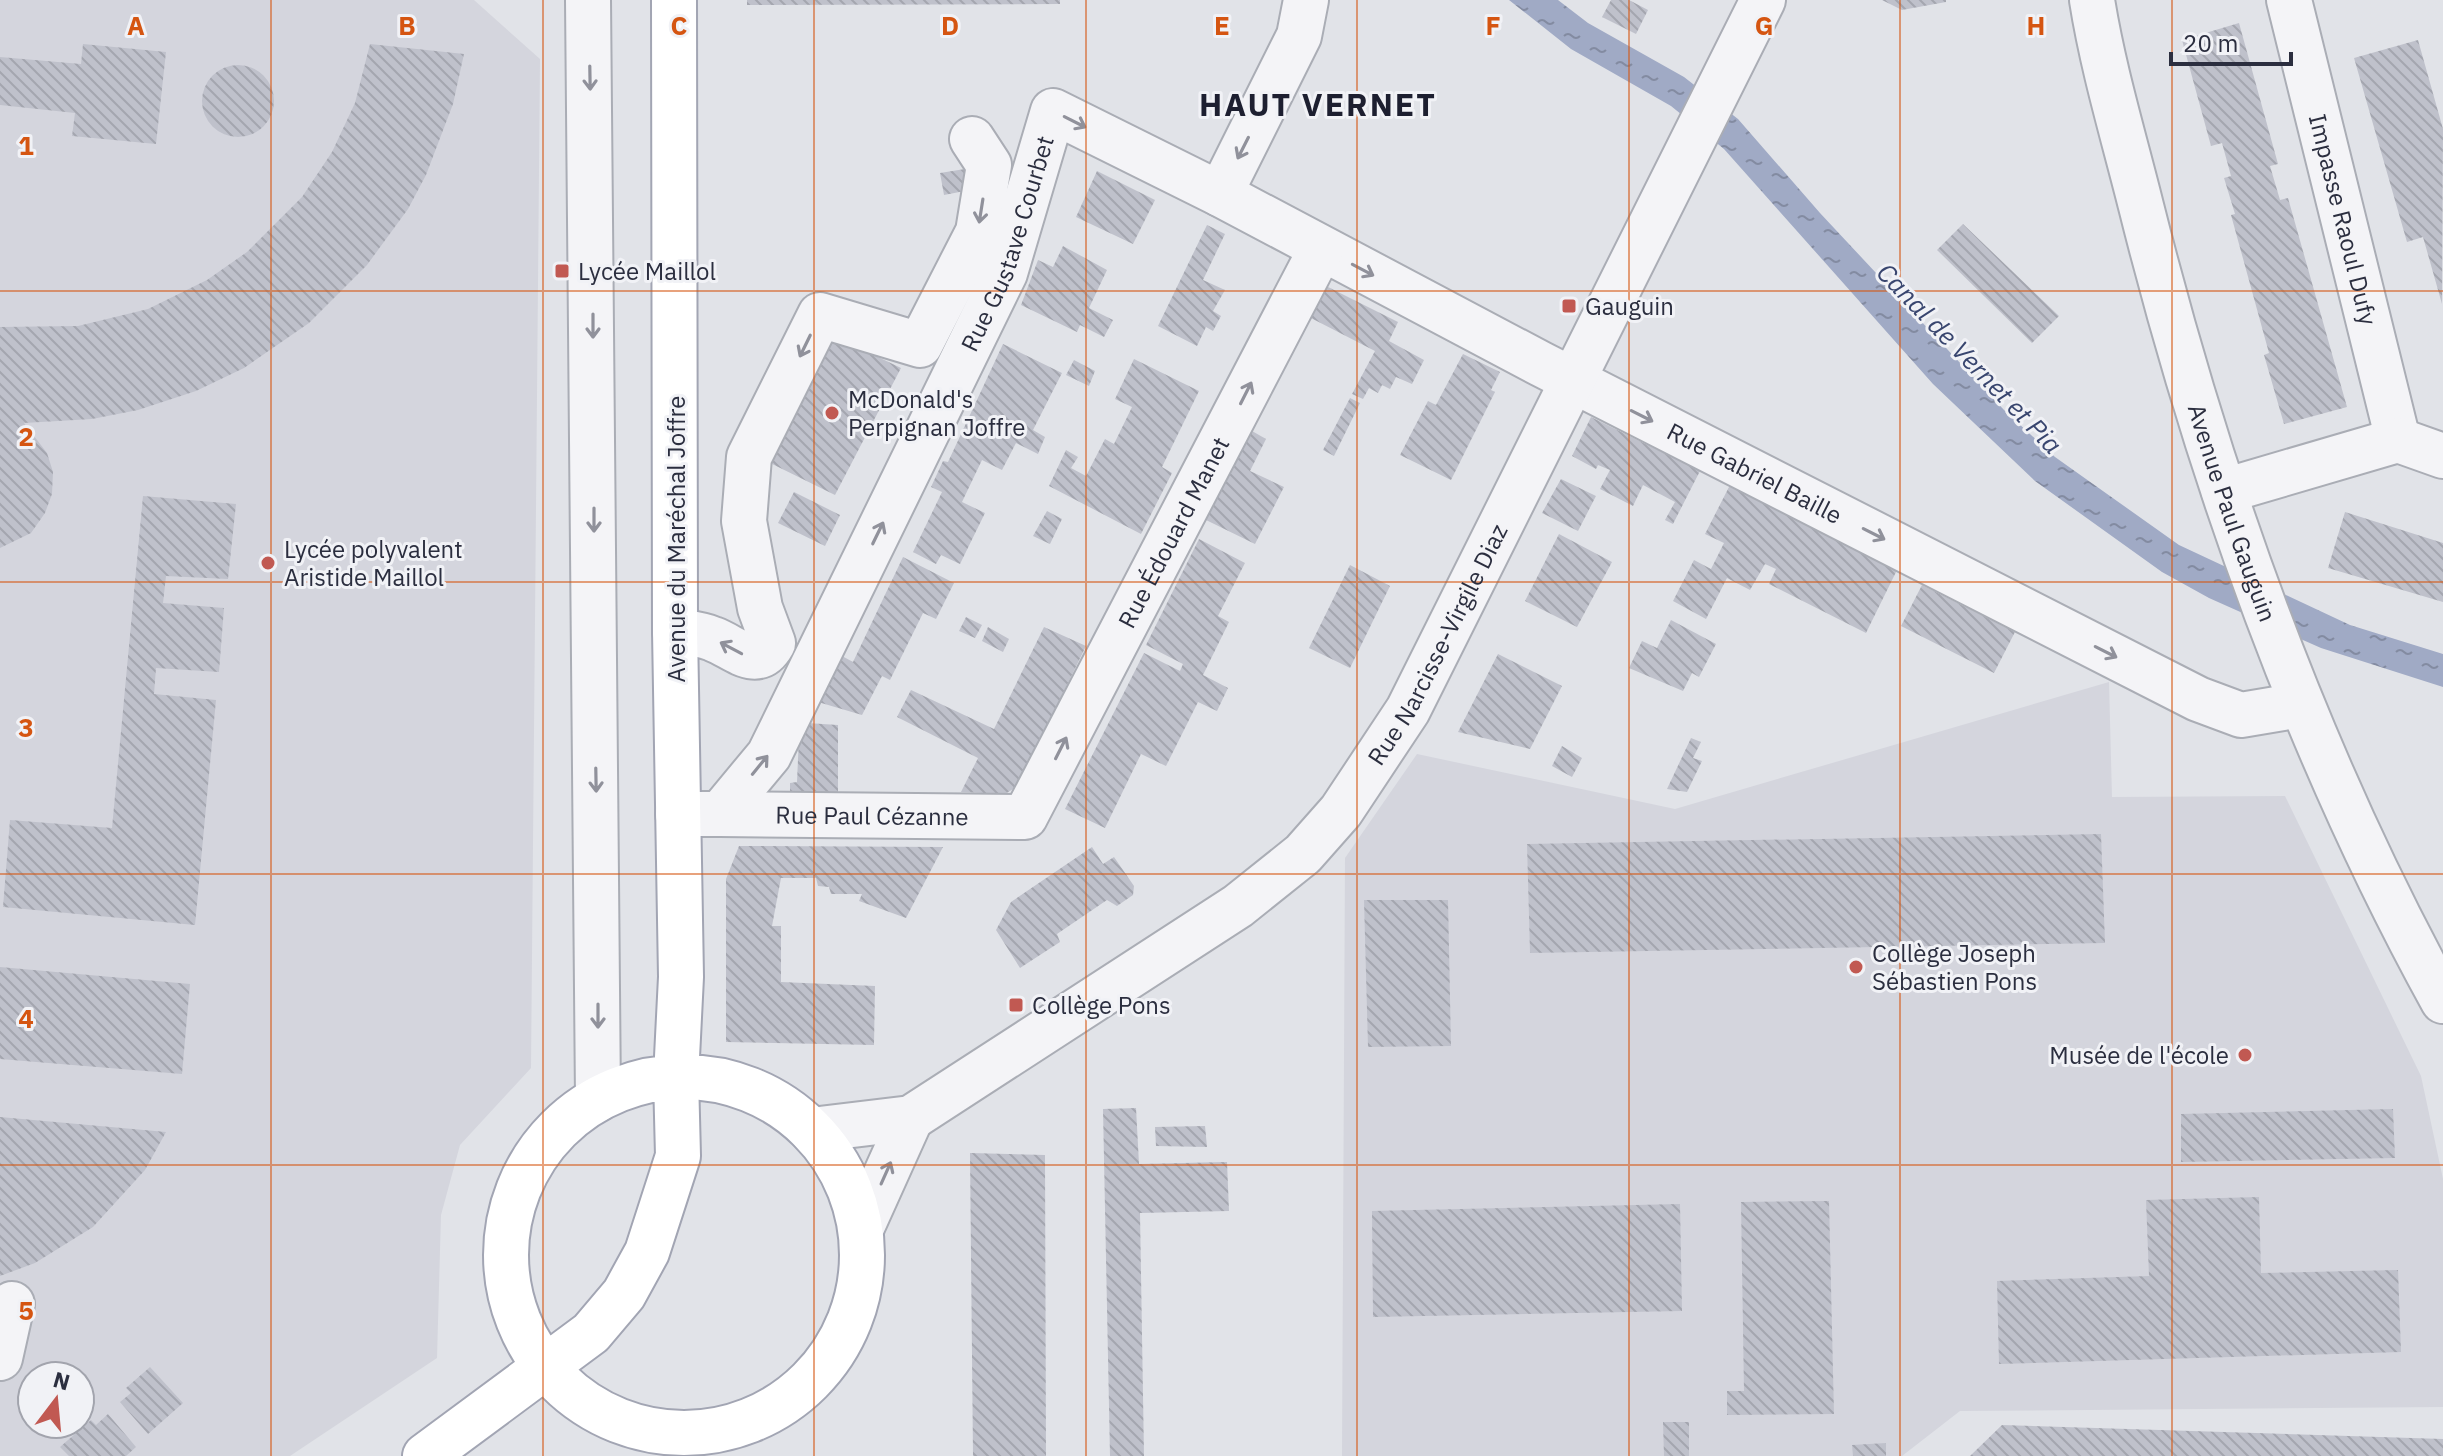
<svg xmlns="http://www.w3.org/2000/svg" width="2443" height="1456" font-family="'IBM Plex Sans',sans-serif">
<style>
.built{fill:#d4d5dd;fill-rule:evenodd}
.water{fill:url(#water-ripples)}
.building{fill:url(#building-back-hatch)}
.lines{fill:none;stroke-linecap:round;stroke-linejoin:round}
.minor-casing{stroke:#aaadb5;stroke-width:48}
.major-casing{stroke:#a2a5b3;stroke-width:48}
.minor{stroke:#f4f4f7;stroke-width:44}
.major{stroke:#fff;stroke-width:44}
.oneway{stroke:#90919b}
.grid{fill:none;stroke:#d55511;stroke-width:2;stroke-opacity:0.55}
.poi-dot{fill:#c15952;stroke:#f1f2f6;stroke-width:3}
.labels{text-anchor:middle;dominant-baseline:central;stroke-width:6;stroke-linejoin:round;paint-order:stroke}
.street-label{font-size:24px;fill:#2b2e3f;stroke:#f1f2f6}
.poi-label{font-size:24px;fill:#2b2e3f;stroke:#f1f2f6;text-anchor:start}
.water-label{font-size:26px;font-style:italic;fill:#39466f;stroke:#f1f2f6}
.district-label{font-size:32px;font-weight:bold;letter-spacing:2px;fill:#1d1f30;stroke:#f1f2f6}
.grid-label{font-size:26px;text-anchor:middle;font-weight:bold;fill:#d55511;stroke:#f1f2f6;stroke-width:6;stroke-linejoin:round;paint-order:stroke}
</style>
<defs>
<pattern id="water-ripples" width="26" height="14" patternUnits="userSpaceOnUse" patternTransform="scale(2)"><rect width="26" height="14" fill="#a0aac5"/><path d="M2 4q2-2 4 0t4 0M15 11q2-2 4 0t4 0" fill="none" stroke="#838ba1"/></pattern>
<pattern id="building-back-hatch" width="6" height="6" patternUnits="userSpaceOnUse" patternTransform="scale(2)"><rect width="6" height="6" fill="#bfc1cb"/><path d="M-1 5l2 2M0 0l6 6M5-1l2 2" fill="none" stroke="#a4a6af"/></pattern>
</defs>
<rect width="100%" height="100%" fill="#e1e3e8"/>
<!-- built -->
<path class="built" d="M0 0H474L540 59 531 1068 460 1145 441 1215 437 1358 290 1456H0ZM32 1376H80V1424H32Z
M2109 682 2112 797 2285 796 2421 1076 2443 1179V1407L1960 1411 1902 1456H1342L1345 858 1417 754 1675 809Z"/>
<!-- water -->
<path class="water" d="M1509 0H1558L1588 23 1684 77 1738 119 1820 213 2004 410 2055 457 2179 545 2350 625 2443 654V687L2321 648 2209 598 2162 572 2035 481 1933 384 1724 149 1671 106 1571 49Z"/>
<!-- building -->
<path class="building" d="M747 0H1060V4L747 5Z
M1611 0H1629L1648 10 1636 34 1602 17Z
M1882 0H1946V2L1902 10Z
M2239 23 2278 164 2270 166 2280 200 2288 198 2347 407 2284 424 2264 355 2269 353 2231 215 2235 214 2224 178 2231 176 2222 143 2211 146 2182 40Z
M2418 40 2443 129 2442 304 2423 237 2407 242 2354 58Z
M83 44 166 52 156 144 72 136 75 113 0 105V57L81 64Z
M370 44 464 54 453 104 426 175 408 209 367 265 309 323 244 368 196 391 138 410 92 419 24 423 47 453 53 472 52 494 45 513 31 533 0 548V327L78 326 148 309 207 280 247 252 302 197 332 152 355 103Z
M202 101a36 36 0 1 1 72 0a36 36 0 1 1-72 0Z
M971 168 975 189 944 195 940 173Z
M1097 171 1155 200 1133 244 1076 217Z
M1963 224 2059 316 2032 343 1937 250Z
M1207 225 1225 234 1203 280 1225 290 1213 311 1221 316 1213 331 1206 327 1197 346 1158 326Z
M1063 246 1107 270 1089 308 1113 320 1104 337 1080 325 1077 332 1021 305 1038 260 1053 267Z
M1324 285 1398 322 1389 341 1424 360 1412 384 1396 377 1390 389 1382 385 1378 393 1369 388 1363 399 1352 394 1375 351 1309 317Z
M828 333 901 368 835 495 762 459Z
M1003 344 1062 373 1033 430 1045 437 1038 454 1016 443 1002 470 982 460 962 502 985 513 960 564 941 555 936 564 913 552 942 492 931 487 943 461 948 462Z
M1463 354 1500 372 1491 390 1495 392 1451 480 1400 455 1428 401 1436 405Z
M1134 359 1199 391 1162 467 1172 473 1141 534 1049 486 1066 450 1078 457 1071 468 1086 476 1105 439 1114 444 1132 407 1115 399Z
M1074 360 1095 371 1089 386 1066 375Z
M1350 398 1360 403 1334 456 1323 450Z
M1591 417 1700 471 1673 524 1665 520 1675 502 1643 485 1633 506 1600 489 1610 470 1598 465 1596 469 1572 456Z
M1252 431 1266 439 1250 471 1284 487 1255 544 1206 520Z
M1561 479 1596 496 1578 531 1542 513Z
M1730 485 1898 568 1866 633 1769 584 1776 569 1765 564 1750 590 1727 578 1706 619 1673 601 1694 560 1711 569 1724 543 1705 534Z
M794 492 840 515 825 546 778 523Z
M143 496 236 504 228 579 166 576 163 603 224 608 219 672 156 668 154 694 216 700 195 925 3 907 10 820 112 828Z
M1047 511 1062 519 1050 544 1033 536Z
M2345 512 2443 543V602L2328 568Z
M1559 534 1612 562 1577 627 1525 601Z
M1199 539 1245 563 1218 616 1229 622 1203 675 1228 688 1217 711 1198 702 1166 766 1141 754 1105 828 1065 809 1144 653 1180 671 1183 664 1146 645Z
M903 557 954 583 936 619 923 613 890 680 882 676 862 715 818 702 842 656 853 662Z
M1350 565 1390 586 1350 668 1309 648Z
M1922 585 2015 632 1994 673 1901 626Z
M966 617 982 625 975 638 959 631Z
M1671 620 1716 644 1699 677 1692 673 1683 691 1629 668 1642 641 1657 648Z
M988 627 1009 639 1003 652 982 641Z
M1044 627 1086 646 1018 786 1005 794 961 792 978 758 897 717 911 690 994 729Z
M1498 654 1562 686 1530 749 1458 732Z
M807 723 838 725V793H790V783L797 782 799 736Z
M1691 738 1701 742 1693 758 1702 761 1687 792 1667 789Z
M1562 746 1582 758 1572 777 1552 766Z
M2101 834 2105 943 1530 953 1527 844Z
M739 846 943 847 906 918 859 901 862 894H831L829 887 818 886 816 878H781L772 926H781V982L875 986 874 1045 726 1042V879Z
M1092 847 1103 864 1114 857 1134 886 1133 895 1117 906 1107 900 1057 934 1060 942 1020 968 996 930 1011 902Z
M1364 900H1448L1451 1046 1368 1047Z
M0 967 190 984 182 1074 0 1059Z
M1136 1108 1139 1164 1227 1162 1229 1211 1140 1213 1144 1456H1110L1103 1109Z
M2393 1109 2395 1158 2181 1162V1114Z
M0 1117 166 1132 145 1170 93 1227 35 1263 0 1276Z
M1205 1126 1207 1147 1156 1146 1155 1127Z
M970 1153 1045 1155 1046 1456H973Z
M2259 1197 2261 1273 2398 1270 2401 1352 1999 1364 1997 1281 2149 1276 2146 1200Z
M1829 1201 1834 1414 1727 1415V1391H1744L1741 1202Z
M1680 1204 1682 1311 1373 1317 1372 1211Z
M150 1367 183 1403 148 1434 120 1402 131 1393 126 1388Z
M108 1414 136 1447 126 1456H69L60 1447 91 1420 96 1425Z
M1663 1422H1689V1456H1664Z
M2002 1425 2443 1439V1456H1970Z
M1886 1443V1456H1853L1852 1445Z"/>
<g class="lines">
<!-- minor casing -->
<g class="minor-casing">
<g id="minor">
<path d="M588 0 598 1099"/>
<path id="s1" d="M2092 0C2103 69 2124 138 2141 206 2210 481 2306 752 2443 1001"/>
<path id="s2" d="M2289 0 2398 440"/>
<path d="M1220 194 1299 36 1306 0"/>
<path d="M2224 491 2398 440 2443 456"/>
<path d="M675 631C688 633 702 634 713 639 735 647 757 672 773 643L760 608 744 521 749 457 820 315 920 345 978 232 989 165 972 139"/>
<path id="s3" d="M678 814H720L769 755 1005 273 1053 111 1220 194 1541 364 2198 699 2241 715 2301 705"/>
<path id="s4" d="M720 814 1025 817 1321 249"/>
<path id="s5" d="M811 1130 911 1118 1238 906 1303 854 1341 811 1408 710 1763 0"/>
<path d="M861 1229 911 1118"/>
<path d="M0 1358 12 1304"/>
</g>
</g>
<!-- major casing -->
<g class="major-casing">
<path id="major" d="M506 1255a178 178 0 1 1 356 0a178 178 0 1 1-356 0Z
M425 1456 591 1333 624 1294 647 1252 678 1156 676 1077 681 977 675 631 674 0"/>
</g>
<!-- minor -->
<use href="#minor" class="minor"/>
<!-- major -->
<use href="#major" class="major"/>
</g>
<!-- one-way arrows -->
<defs><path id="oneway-shaft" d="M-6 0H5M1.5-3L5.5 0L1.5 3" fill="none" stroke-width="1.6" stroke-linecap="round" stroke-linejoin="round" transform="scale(2)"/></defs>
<g class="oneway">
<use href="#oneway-shaft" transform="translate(590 78) rotate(89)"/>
<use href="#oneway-shaft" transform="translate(1075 122) rotate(27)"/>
<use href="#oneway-shaft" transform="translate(1243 148) rotate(117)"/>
<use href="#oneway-shaft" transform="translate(981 211) rotate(99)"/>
<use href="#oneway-shaft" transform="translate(1363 270) rotate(28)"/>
<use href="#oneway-shaft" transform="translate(593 326) rotate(90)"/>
<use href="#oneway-shaft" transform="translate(805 346) rotate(116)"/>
<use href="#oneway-shaft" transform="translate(1246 393) rotate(-63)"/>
<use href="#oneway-shaft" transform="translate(1642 416) rotate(27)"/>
<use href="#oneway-shaft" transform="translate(594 520) rotate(90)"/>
<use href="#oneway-shaft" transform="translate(878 533) rotate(-64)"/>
<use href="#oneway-shaft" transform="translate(1874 534) rotate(27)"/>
<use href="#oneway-shaft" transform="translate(731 648) rotate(-152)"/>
<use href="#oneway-shaft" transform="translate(2106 652) rotate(27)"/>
<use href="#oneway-shaft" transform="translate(1061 748) rotate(-63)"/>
<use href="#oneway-shaft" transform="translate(760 765) rotate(-51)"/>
<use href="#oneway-shaft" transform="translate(596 780) rotate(89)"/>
<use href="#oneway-shaft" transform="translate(598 1016) rotate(90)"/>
<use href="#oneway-shaft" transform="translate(886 1173) rotate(-66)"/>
</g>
<!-- grid -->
<path class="grid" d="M271 0V1456M543 0V1456M814 0V1456M1086 0V1456M1357 0V1456M1629 0V1456M1900 0V1456M2172 0V1456M0 291H2443M0 582H2443M0 874H2443M0 1165H2443"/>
<!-- markers -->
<g class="poi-dot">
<rect x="554" y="263" width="16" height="16" rx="4"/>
<rect x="1561" y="298" width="16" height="16" rx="4"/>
<circle cx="832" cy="413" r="8"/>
<circle cx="268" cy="563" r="8"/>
<circle cx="1856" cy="967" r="8"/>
<rect x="1008" y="997" width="16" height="16" rx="4"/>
<circle cx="2245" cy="1055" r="8"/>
</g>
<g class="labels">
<!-- street labels -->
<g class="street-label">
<text stroke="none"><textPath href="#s2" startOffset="226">Impasse Raoul Dufy</textPath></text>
<text stroke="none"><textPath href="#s3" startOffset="684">Rue Gustave Courbet</textPath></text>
<text stroke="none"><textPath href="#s3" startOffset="1614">Rue Gabriel Baille</textPath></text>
<text stroke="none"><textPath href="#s1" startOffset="532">Avenue Paul Gauguin</textPath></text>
<text stroke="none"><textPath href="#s4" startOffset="626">Rue Édouard Manet</textPath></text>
<text transform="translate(676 539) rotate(-90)">Avenue du Maréchal Joffre</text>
<text stroke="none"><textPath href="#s5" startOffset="824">Rue Narcisse-Virgile Diaz</textPath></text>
<text stroke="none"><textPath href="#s4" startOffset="152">Rue Paul Cézanne</textPath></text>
</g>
<!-- poi labels -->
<g class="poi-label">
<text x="578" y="271">Lycée Maillol</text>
<text x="1585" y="306">Gauguin</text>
<text x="848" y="399">McDonald's<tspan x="848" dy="28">Perpignan Joffre</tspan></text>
<text x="284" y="549">Lycée polyvalent<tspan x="284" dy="28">Aristide Maillol</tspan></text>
<text x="1872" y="953">Collège Joseph<tspan x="1872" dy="28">Sébastien Pons</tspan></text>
<text x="1032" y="1005">Collège Pons</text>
<text x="2229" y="1055" text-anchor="end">Musée de l'école</text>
</g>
<!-- water labels -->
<g class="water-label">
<text transform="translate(1970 358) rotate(46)">Canal de Vernet et Pia</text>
</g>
<!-- district labels -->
<g class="district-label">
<text x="1318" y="104">HAUT VERNET</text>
</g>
</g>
<g class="grid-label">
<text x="136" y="35">A</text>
<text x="407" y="35">B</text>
<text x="679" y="35">C</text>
<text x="950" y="35">D</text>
<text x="1222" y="35">E</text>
<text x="1493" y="35">F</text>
<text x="1764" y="35">G</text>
<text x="2036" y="35">H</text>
<text x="26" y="155">1</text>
<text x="26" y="446">2</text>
<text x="26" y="737">3</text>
<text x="26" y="1028">4</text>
<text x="26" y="1320">5</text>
</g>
<!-- north arrow -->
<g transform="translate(56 1400) rotate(16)"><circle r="38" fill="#f1f2f6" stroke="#a2a4ad" stroke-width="2"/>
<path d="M0-6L14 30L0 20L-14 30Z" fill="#c15952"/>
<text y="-12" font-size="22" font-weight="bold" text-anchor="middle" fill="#2b2e3f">N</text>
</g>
<!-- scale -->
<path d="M2171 52v12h120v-12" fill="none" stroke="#2b2e3f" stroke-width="4"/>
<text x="2183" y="52" font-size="24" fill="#2b2e3f" stroke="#f1f2f6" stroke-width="6" paint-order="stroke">20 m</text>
</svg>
